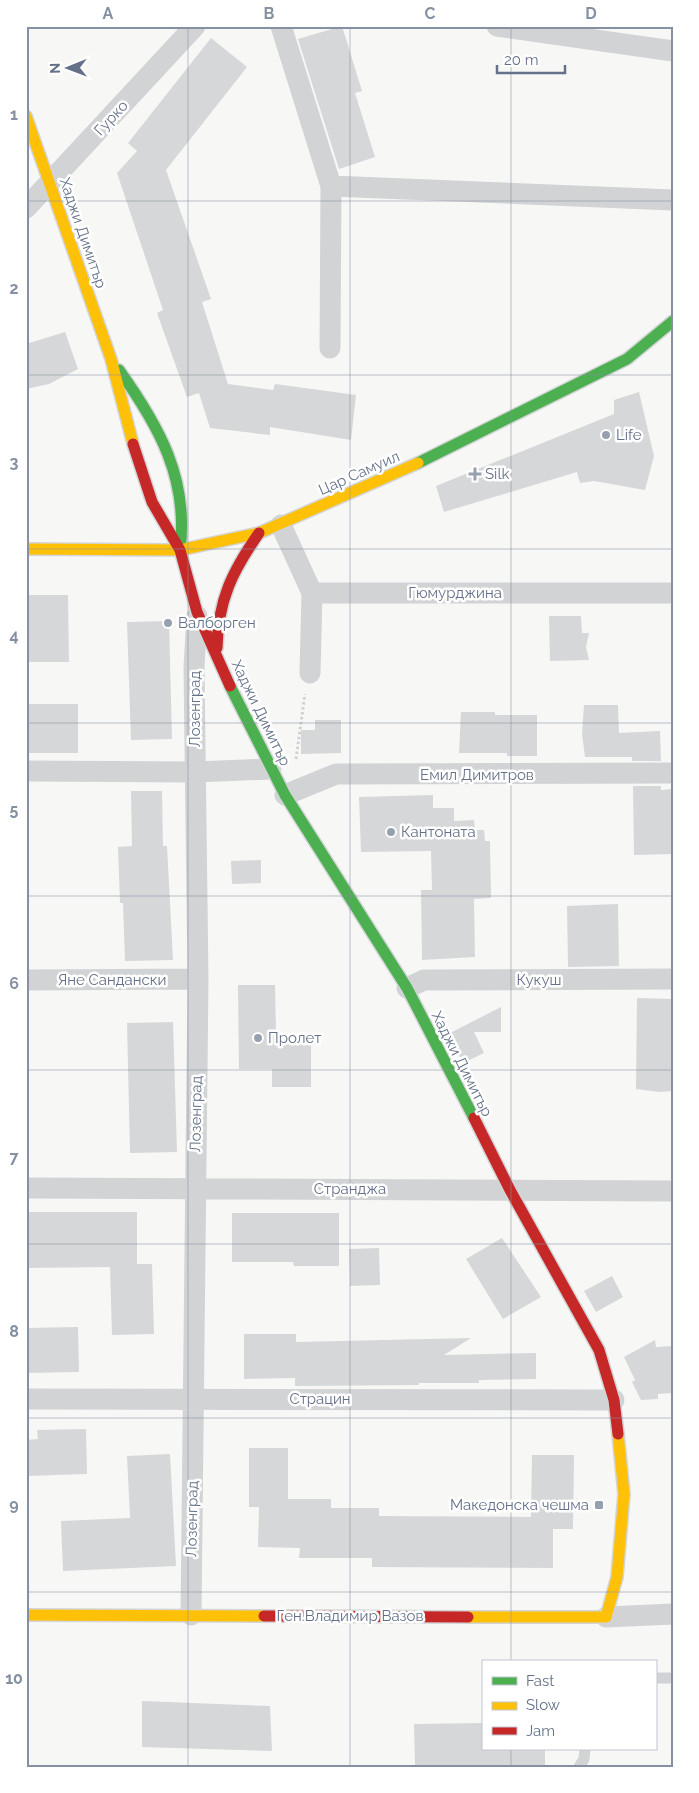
<svg xmlns="http://www.w3.org/2000/svg" width="699" height="1793" font-family="Raleway,sans-serif">
<style>
.building{fill:#d6d7d8}
.lines{fill:none;stroke-linecap:round;stroke-linejoin:round}
.fast-casing{stroke:#d3d5d7;stroke-width:14}
.slow-casing{stroke:#d3d5d7;stroke-width:14}
.jam-casing{stroke:#d3d5d7;stroke-width:14}
.path{stroke:#d0d1d1;stroke-width:3;stroke-dasharray:2.5 2.5;stroke-linecap:butt}
.lane{stroke:#d2d3d5;stroke-width:11}
.street{stroke:#d2d3d5;stroke-width:21}
.fast{stroke:#4caf50;stroke-width:11}
.slow{stroke:#ffc107;stroke-width:11}
.jam{stroke:#c62828;stroke-width:11}
.grid{fill:none;stroke:#8590a2;stroke-width:1;stroke-opacity:0.55}
.poi-dot{fill:#97a0af;stroke:#fff;stroke-width:2}
.labels{text-anchor:middle;dominant-baseline:central;stroke-width:5;stroke-linejoin:round;paint-order:stroke}
.street-label{font-size:15px;fill:#647189;stroke:#fff}
.poi-label{font-size:15px;fill:#647189;stroke:#fff;text-anchor:start}
.neatline{fill:none;stroke:#8590a2;stroke-width:2}
.grid-label{font-size:16px;text-anchor:middle;font-weight:bold;fill:#8590a2}
</style>
<rect width="100%" height="100%" fill="#f7f7f6"/>
<!-- building -->
<path class="building" d="M342 26 362 91 355 93 375 157 339 169 298 39Z
M211 38 247 67 166 170 211 299 202 302 228 384 273 390 275 384 356 395 351 440 270 427V435L210 428 199 393 187 397 157 313 163 310 117 173 137 151 128 143Z
M65 332 78 369 49 384 26 389V344Z
M639 392 654 456 645 490 594 481 580 483 577 472 444 512 436 486 614 414V400Z
M26 595H68L69 662H26Z
M549 616H581L582 633H589L586 647 589 660 550 661Z
M169 621 172 739 131 740 127 622Z
M26 704H78V753H26Z
M584 705H618L619 733 660 731 661 761H632V757H585L582 734Z
M461 712H495V715H537V756H507V753H459Z
M315 720H341V753L301 754V730H315Z
M633 786H661V790L673 789V854L634 855Z
M131 791H162L163 846H167L173 960 125 961 123 903H120L118 847 132 846Z
M433 795V808H454V821L474 820 475 830H484L485 841H490L491 898 474 899 475 957 422 960 421 890H432L431 851 361 852 359 797Z
M261 860V883L232 884 231 861Z
M618 904 619 966 568 967 567 906Z
M238 985H275L276 1030H279V1043H311V1087H272V1069H239Z
M637 998 673 999V1091L659 1092 636 1089Z
M501 1007V1032H474L484 1053 463 1063 448 1034Z
M173 1022 177 1152 130 1153 127 1023Z
M26 1212H137V1264H152L154 1334 112 1335 110 1267 26 1268Z
M232 1213H339V1266H294L293 1262H232Z
M502 1238 541 1297 503 1319 466 1259Z
M379 1248 380 1285 350 1286 349 1249Z
M612 1276 623 1297 596 1312 584 1291Z
M78 1327 79 1372 26 1373V1328Z
M244 1334H296V1342L471 1338 444 1355 536 1353V1379L479 1380V1383H419V1385L295 1386V1378L244 1379Z
M655 1340 656 1347 673 1346V1393L658 1394V1399L641 1400 632 1382 635 1380 624 1357Z
M86 1429 87 1474 26 1476V1440L38 1439 37 1430Z
M249 1448H288V1499H331V1508H379V1516L531 1517 532 1455H574L573 1529H553V1568L372 1567V1558H299L300 1548 258 1547 259 1507H249Z
M170 1454 176 1566 63 1571 61 1521 130 1518 127 1456Z
M142 1701 270 1706 272 1751 142 1747Z
M483 1723V1749H545V1767H415L414 1724Z"/>
<g class="lines">
<!-- fast casing -->
<g class="fast-casing">
<path id="fast" d="M119 370C159 426 189 479 180 550
M418 463 627 359 673 321
M230 686 285 795 407 988 474 1118"/>
</g>
<!-- slow casing -->
<g class="slow-casing">
<path id="slow" d="M26 116 111 359 133 444
M26 549 180 550 259 533 418 463
M26 1615 264 1616
M468 1617H606L617 1577 624 1494 618 1434"/>
</g>
<!-- jam casing -->
<g class="jam-casing">
<path id="jam" d="M133 444 152 502 180 550 197 612 230 686
M217 648C218 600 232 572 259 533
M474 1118 510 1190 599 1350 614 1400 618 1434
M264 1616 468 1617"/>
</g>
<!-- path -->
<path class="path" d="M296 759 305 694"/>
<!-- lane -->
<path class="lane" d="M655 1678H673
M579 1767 584 1759 585 1749"/>
<!-- street -->
<path class="street" d="M281 26 331 186 330 348
M497 26 673 51
M331 186 673 200
M26 208 195 26
M281 525 312 593H673
M310 673 312 593
M26 771 195 772 271 769
M285 795 336 774 673 773
M26 980 198 979
M407 988 424 980 673 979
M26 1188 673 1191
M26 1399 614 1400
M191 1615 198 979 194 667 197 616
M606 1617 673 1614"/>
<!-- fast -->
<use href="#fast" class="fast"/>
<!-- slow -->
<use href="#slow" class="slow"/>
<!-- jam -->
<use href="#jam" class="jam"/>
</g>
<!-- grid -->
<path class="grid" d="M188 26V1767M350 26V1767M511 26V1662M26 201H673M26 375H673M26 549H673M26 723H673M26 896H673M26 1070H673M26 1244H673M26 1418H673M26 1592H673M511 1749V1767"/>
<!-- markers -->
<g class="poi-dot">
<circle cx="606" cy="435" r="5"/>
<path d="M472.5 466.5h5v5h5v5h-5v5h-5v-5h-5v-5h5z"/>
<circle cx="168" cy="623" r="5"/>
<circle cx="391" cy="832" r="5"/>
<circle cx="258" cy="1038" r="5"/>
<rect x="594" y="1500" width="10" height="10" rx="2.5"/>
</g>
<g class="labels">
<!-- street labels -->
<g class="street-label">
<text transform="translate(111 118) rotate(-47)">Гурко</text>
<text transform="translate(83 233) rotate(71)">Хаджи Димитър</text>
<text transform="translate(359 473) rotate(-24)">Цар Самуил</text>
<text x="455" y="593">Гюмурджина</text>
<text transform="translate(195 709) rotate(-90)">Лозенград</text>
<text transform="translate(261 713) rotate(64)">Хаджи Димитър</text>
<text x="477" y="775">Емил Димитров</text>
<text x="112" y="980">Яне Сандански</text>
<text x="539" y="980">Кукуш</text>
<text transform="translate(462 1064) rotate(63)">Хаджи Димитър</text>
<text transform="translate(196 1114) rotate(-89)">Лозенград</text>
<text x="350" y="1189">Странджа</text>
<text x="320" y="1399">Страцин</text>
<text transform="translate(192 1519) rotate(-89)">Лозенград</text>
<text x="350" y="1616">Ген.Владимир Вазов</text>
</g>
<!-- poi labels -->
<g class="poi-label">
<text x="616" y="435">Life</text>
<text x="485" y="474">Silk</text>
<text x="178" y="623">Валборген</text>
<text x="401" y="832">Кантоната</text>
<text x="268" y="1038">Пролет</text>
<text x="589" y="1505" text-anchor="end">Македонска чешма</text>
</g>
</g>
<!-- border -->
<rect width="699" height="1793" fill="none" stroke="#ffffff" stroke-width="55"/>
<!-- legend -->
<rect x="482" y="1660" width="175" height="90" fill="#ffffff" stroke="#c1c6d0"/>
<rect x="492" y="1677" width="25" height="8" fill="#4caf50" stroke="#c1c6d0"/>
<text x="526" y="1686" font-size="15" fill="#647189">Fast</text>
<rect x="492" y="1702" width="25" height="8" fill="#ffc107" stroke="#c1c6d0"/>
<text x="526" y="1710" font-size="15" fill="#647189">Slow</text>
<rect x="492" y="1727" width="25" height="8" fill="#c62828" stroke="#c1c6d0"/>
<text x="526" y="1736" font-size="15" fill="#647189">Jam</text>
<!-- north arrow -->
<g transform="translate(68 68) rotate(269)" stroke="#ffffff" stroke-width="4" paint-order="stroke">
<path d="M0-4L9 19L0 12L-9 19Z" fill="#647189"/>
<text y="-8" font-size="14" font-weight="bold" text-anchor="middle" fill="#647189">N</text>
</g>
<!-- scale -->
<path d="M497 65v8h68v-8" fill="none" stroke="#647189" stroke-width="2.5"/>
<text x="504" y="65" font-size="15" fill="#647189" stroke="#ffffff" stroke-width="4" paint-order="stroke">20 m</text>
<rect x="28" y="28" width="644" height="1738" class="neatline"/>
<g class="grid-label">
<text x="108" y="19">A</text>
<text x="269" y="19">B</text>
<text x="430" y="19">C</text>
<text x="591" y="19">D</text>
<text x="14" y="120">1</text>
<text x="14" y="294">2</text>
<text x="14" y="468">3</text>
<text x="14" y="641">4</text>
<text x="14" y="815">5</text>
<text x="14" y="989">6</text>
<text x="14" y="1163">7</text>
<text x="14" y="1337">8</text>
<text x="14" y="1510">9</text>
<text x="14" y="1684">10</text>
</g>
</svg>
